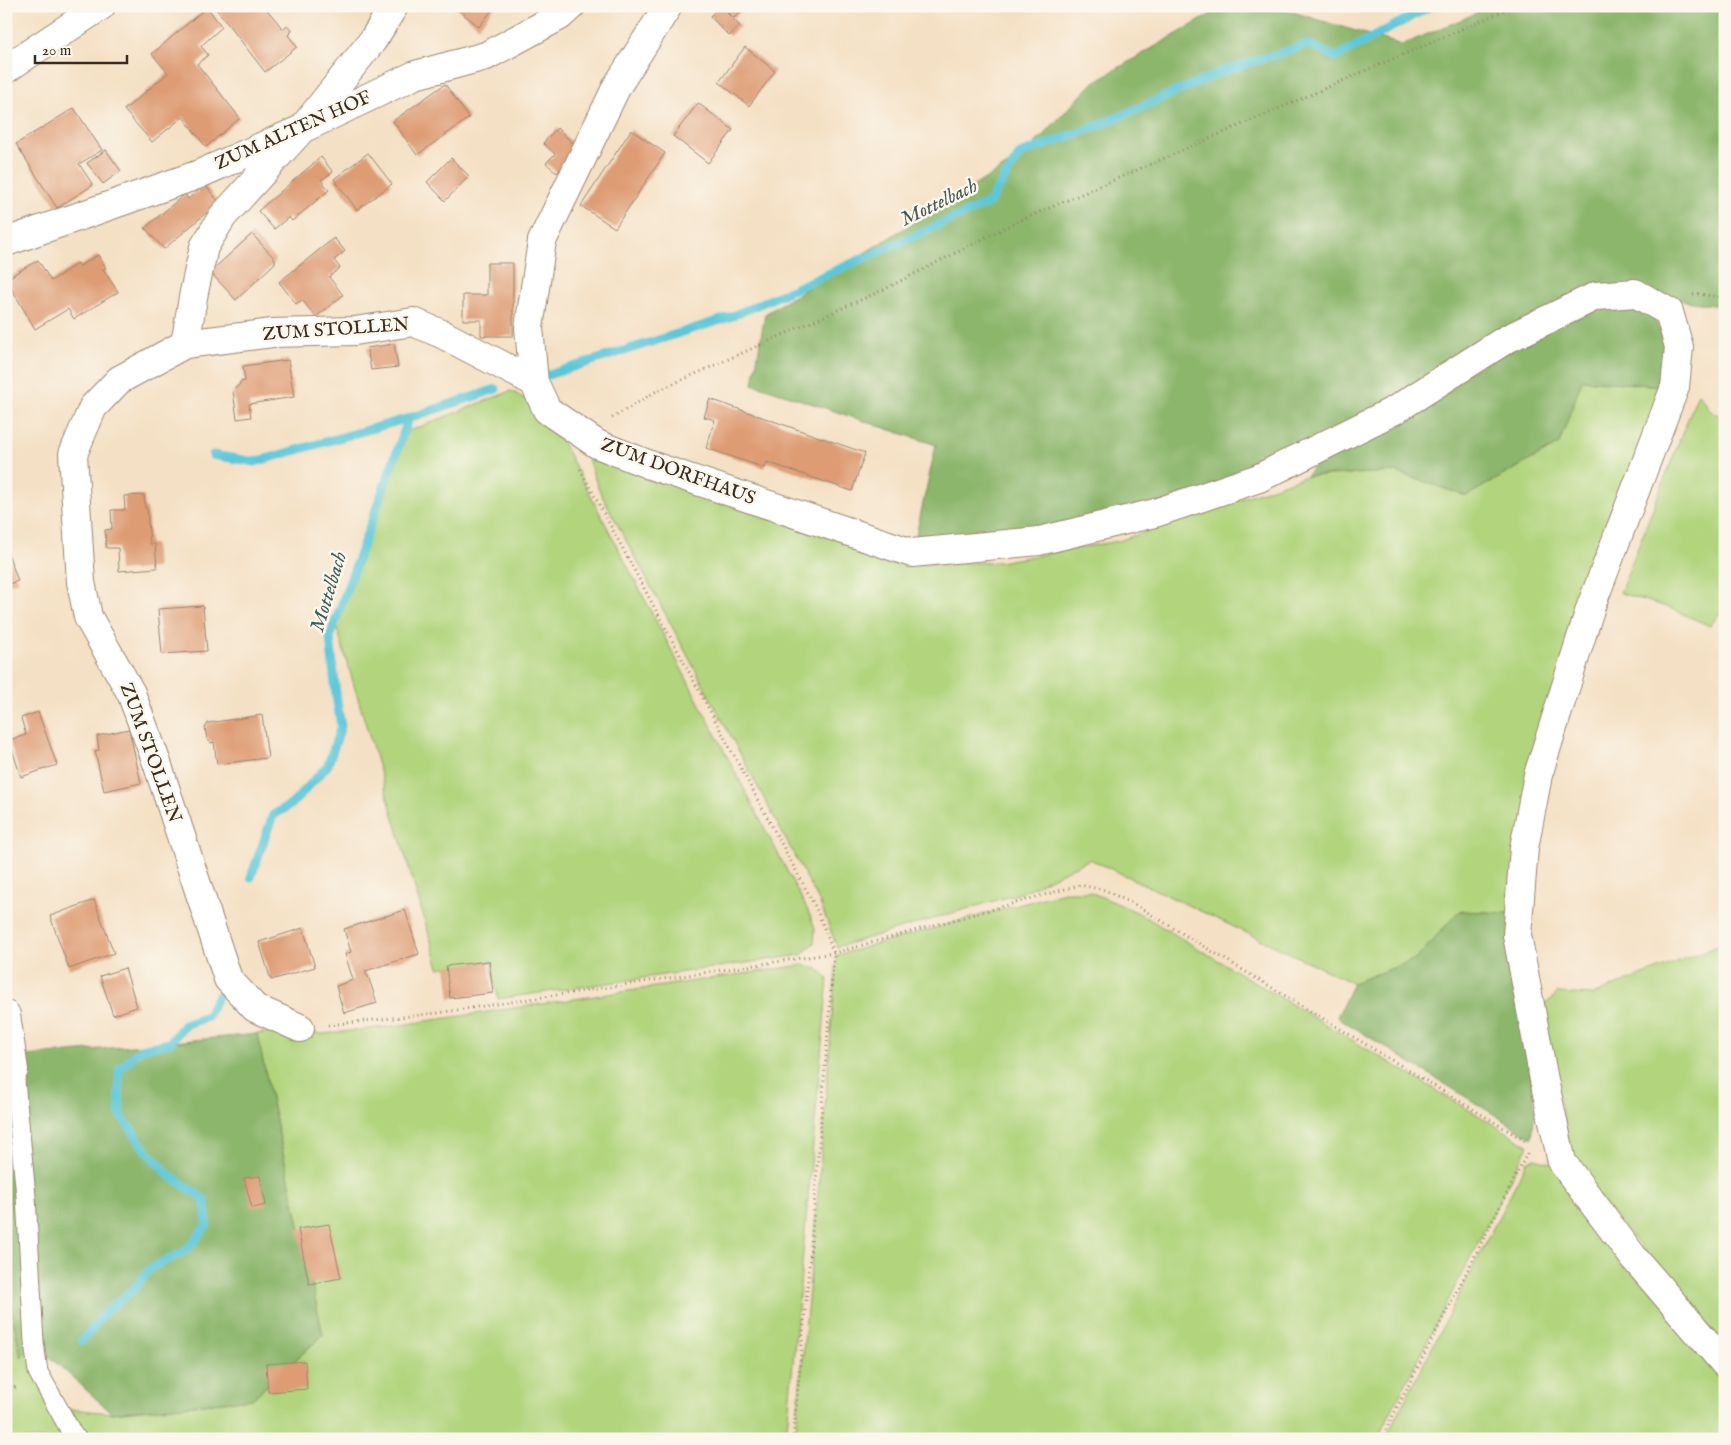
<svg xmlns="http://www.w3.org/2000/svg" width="1731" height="1445" font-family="'IM FELL English',serif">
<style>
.green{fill:#b1d47d;stroke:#767f4e}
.forest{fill:#8cb66c;stroke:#647045}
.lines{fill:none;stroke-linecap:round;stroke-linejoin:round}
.stream{stroke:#5dc7d9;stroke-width:9}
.building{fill:#de9c75}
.lane-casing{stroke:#988571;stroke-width:21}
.street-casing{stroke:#988571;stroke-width:30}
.secondary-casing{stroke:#988571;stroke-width:30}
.path{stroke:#988571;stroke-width:3;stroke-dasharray:1 4;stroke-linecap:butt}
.lane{stroke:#fff;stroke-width:19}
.street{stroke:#fff;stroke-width:28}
.secondary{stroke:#fff;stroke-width:28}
.labels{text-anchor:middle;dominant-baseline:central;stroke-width:5;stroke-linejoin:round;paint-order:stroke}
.street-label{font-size:19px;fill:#3b2a1e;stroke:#fbf7ec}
.water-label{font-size:20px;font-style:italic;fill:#455956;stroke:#fbf7ec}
</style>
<rect width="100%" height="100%" fill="#fbf7ec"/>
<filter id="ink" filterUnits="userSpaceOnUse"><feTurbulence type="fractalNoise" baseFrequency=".02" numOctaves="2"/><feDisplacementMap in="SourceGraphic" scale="10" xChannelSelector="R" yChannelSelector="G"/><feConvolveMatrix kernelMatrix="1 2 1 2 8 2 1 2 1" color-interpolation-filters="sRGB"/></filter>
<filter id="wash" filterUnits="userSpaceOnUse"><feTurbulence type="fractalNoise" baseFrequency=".0096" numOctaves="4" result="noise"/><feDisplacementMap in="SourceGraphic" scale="20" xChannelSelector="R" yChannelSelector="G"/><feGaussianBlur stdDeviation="1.12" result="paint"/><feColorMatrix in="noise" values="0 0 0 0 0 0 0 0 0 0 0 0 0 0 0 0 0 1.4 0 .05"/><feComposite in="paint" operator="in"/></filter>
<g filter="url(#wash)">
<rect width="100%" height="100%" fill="#f4e0c4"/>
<!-- green -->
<path class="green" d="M1581 379 1664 386 1509 913 1459 911 1417 959 1353 983 1090 859 1021 893 837 947 820 903 599 490 588 459 684 486 924 564 999 562 1119 541 1306 476 1396 472 1466 496 1559 444Z
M511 391 529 401 563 443 809 913 815 929 814 943 801 955 498 999 491 961 439 968 335 622 404 433Z
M1698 393 1711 411 1725 419V606L1710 626 1667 607 1620 593Z
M1065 892H1090L1137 912 1528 1145 1377 1439H795L819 1182 837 955Z
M1725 943V1346L1595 1193 1569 1147 1540 1009 1558 993 1592 995Z
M803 965 817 968 828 978 786 1439H92L85 1433 69 1409 112 1413 252 1399 323 1335 257 1034 292 1030 323 1034 387 1027Z
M1535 1158 1551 1163 1725 1377V1439H1385L1527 1162Z
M6 1286 21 1356 34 1342 77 1439H6V1394L14 1388 6 1393Z"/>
<!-- forest -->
<path class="forest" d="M1225 6H1273L1402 45 1493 6H1725V307L1635 293 1596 296 1395 410 1155 513 912 553 936 445 753 384 765 314 1024 155 1094 82Z
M1625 307 1651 315 1664 335 1668 362 1664 386 1582 380 1559 444 1466 496 1396 472 1306 476 1328 449 1562 321 1606 308Z
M1459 911 1509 913 1530 1065 1535 1110 1532 1138 1337 1017 1353 983 1416 959Z
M257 1034 323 1335 252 1399 112 1413 34 1343 21 1357 6 1286V1058Z"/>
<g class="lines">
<!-- stream -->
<path class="stream" d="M548 375 730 317 989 203 1020 154 1100 125 1224 71 1308 44 1336 57 1431 6
M213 455 255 462 409 418
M251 877 273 815 292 804 328 765 341 726 336 695 330 636 409 418 496 389
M82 1341 107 1310 132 1291 151 1268 187 1250 207 1225 205 1200 169 1175 145 1149 120 1114 119 1070 141 1049 170 1043 184 1025 207 1017 218 996"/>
</g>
<g id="blocks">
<!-- building -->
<path class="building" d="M214 6H264L283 29 287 25 292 31 288 35 297 47 265 72Z
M454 6H495L479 27Z
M721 6H746L734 18 726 12 740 26 729 36 710 16Z
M207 7 222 27 201 46 208 55 197 64 240 118 206 147 183 117 152 142 124 110 168 73 152 54Z
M745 47 775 71 749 106 719 82Z
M445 84 469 118 417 155 393 121Z
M698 103 733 130 708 163 673 136Z
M74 108 102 150 79 164 93 185 57 208 16 144Z
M557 128 578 148 557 173 546 163 555 154 543 143Z
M631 130 665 153 615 228 581 206Z
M106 150 121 171 103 184 87 163Z
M368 153 392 184 357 210 334 179Z
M321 157 333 172 321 180 329 190 292 221 289 217 274 229 258 211Z
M451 158 469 176 445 201 427 182Z
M205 185 219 202 164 249 145 228 185 194 188 199Z
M252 234 275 259V263L236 300 210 272Z
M334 238 345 251 334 260 340 268 329 277 343 295 316 317 302 300 296 304 279 282Z
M98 255 106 268 103 269 118 292 74 319 68 309 35 329 6 279 38 260 51 281 78 263 80 266Z
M487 263H513V336H481V320H463V295H487Z
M394 344 398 367 371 370 367 348Z
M288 360 294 397 249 404 251 417 237 419 233 391 240 384V382L245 381 243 366Z
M710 399 865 453 852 491 767 462 765 468 706 448 715 420 704 417Z
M144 495 145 508H147L150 544H155L157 568 119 571 118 548H106L105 530 112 529 111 510H125L124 496Z
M6 548 18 581 6 585Z
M203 606 207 651 162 654 158 609Z
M38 712 57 765 21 777 9 740 26 735 21 718Z
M262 715 268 758 217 764 214 742 211 743 207 739 205 728 208 723Z
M129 729 141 783 104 791 95 751 99 750 97 736Z
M94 900 114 953 69 969 50 916Z
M405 910 419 954 365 971 367 976H368L377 1003 344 1013 336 986 353 980 345 954 351 952 344 929Z
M303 928 315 967 271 980 259 942Z
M489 961 493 993 450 998 446 966Z
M125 968 137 1007 113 1015 100 976Z
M260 1176 266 1205 252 1208 244 1178Z
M329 1224 341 1278 309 1284 298 1229Z
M305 1361 307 1389 268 1392 266 1364Z"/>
</g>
</g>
<g filter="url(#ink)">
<use href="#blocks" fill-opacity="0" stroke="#988571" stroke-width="1"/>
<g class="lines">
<!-- lane casing -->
<g class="lane-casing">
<path id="lane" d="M14 1070 26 1196 34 1342 38 1372 74 1437 77 1439"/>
</g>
<!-- street casing -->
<g class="street-casing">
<path id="street" d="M394 6 373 40 302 129 223 216 204 247 194 292 185 344 272 333 355 331 413 322 442 334 534 382
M668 6 617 86 542 241 529 328 534 382 547 410 597 444 650 465 912 553 1039 541 1155 513 1259 478 1395 410 1505 340 1596 296 1635 293 1669 312 1679 347 1675 387 1591 606 1538 775 1524 848 1517 935 1544 1080 1562 1162 1634 1258 1725 1364
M6 242 197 175 302 129 415 75 486 56 560 16 571 6
M185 344 119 380 93 407 73 454 81 582 88 617 131 693 157 763 228 979 255 1008 300 1028
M6 1015 14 1070"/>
</g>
<!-- secondary casing -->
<g class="secondary-casing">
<path id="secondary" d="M6 69 101 6"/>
</g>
<!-- path -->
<path class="path" d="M1693 295 1698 294 1725 298
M612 418 655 392 885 289 1010 225 1515 6
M580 469 816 908 834 953 811 1246 793 1439
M328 1025 438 1013 834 953 1080 885 1105 890 1137 906 1527 1142
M6 1393 17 1386
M1381 1439 1528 1152"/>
<!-- lane -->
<use href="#lane" class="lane"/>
<!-- street -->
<use href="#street" class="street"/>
<!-- secondary -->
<use href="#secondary" class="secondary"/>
</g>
</g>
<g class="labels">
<!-- street labels -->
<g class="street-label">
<text transform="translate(293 131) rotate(-24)">ZUM ALTEN HOF</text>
<text transform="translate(336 330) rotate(-4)">ZUM STOLLEN</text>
<text transform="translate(678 472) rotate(20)">ZUM DORFHAUS</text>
<text transform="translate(150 753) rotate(70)">ZUM STOLLEN</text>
</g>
<!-- water labels -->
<g class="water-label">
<text transform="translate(939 203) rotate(-26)">Mottelbach</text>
<text transform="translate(329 592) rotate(-73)">Mottelbach</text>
</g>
</g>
<!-- margin -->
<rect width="1731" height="1445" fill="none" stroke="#fbf7ec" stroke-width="25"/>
<!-- scale -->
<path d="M35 55v8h92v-8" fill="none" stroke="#3b2a1e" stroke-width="2.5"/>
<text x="42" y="55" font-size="15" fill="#3b2a1e" stroke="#fbf7ec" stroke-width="4" paint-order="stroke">20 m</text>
</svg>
